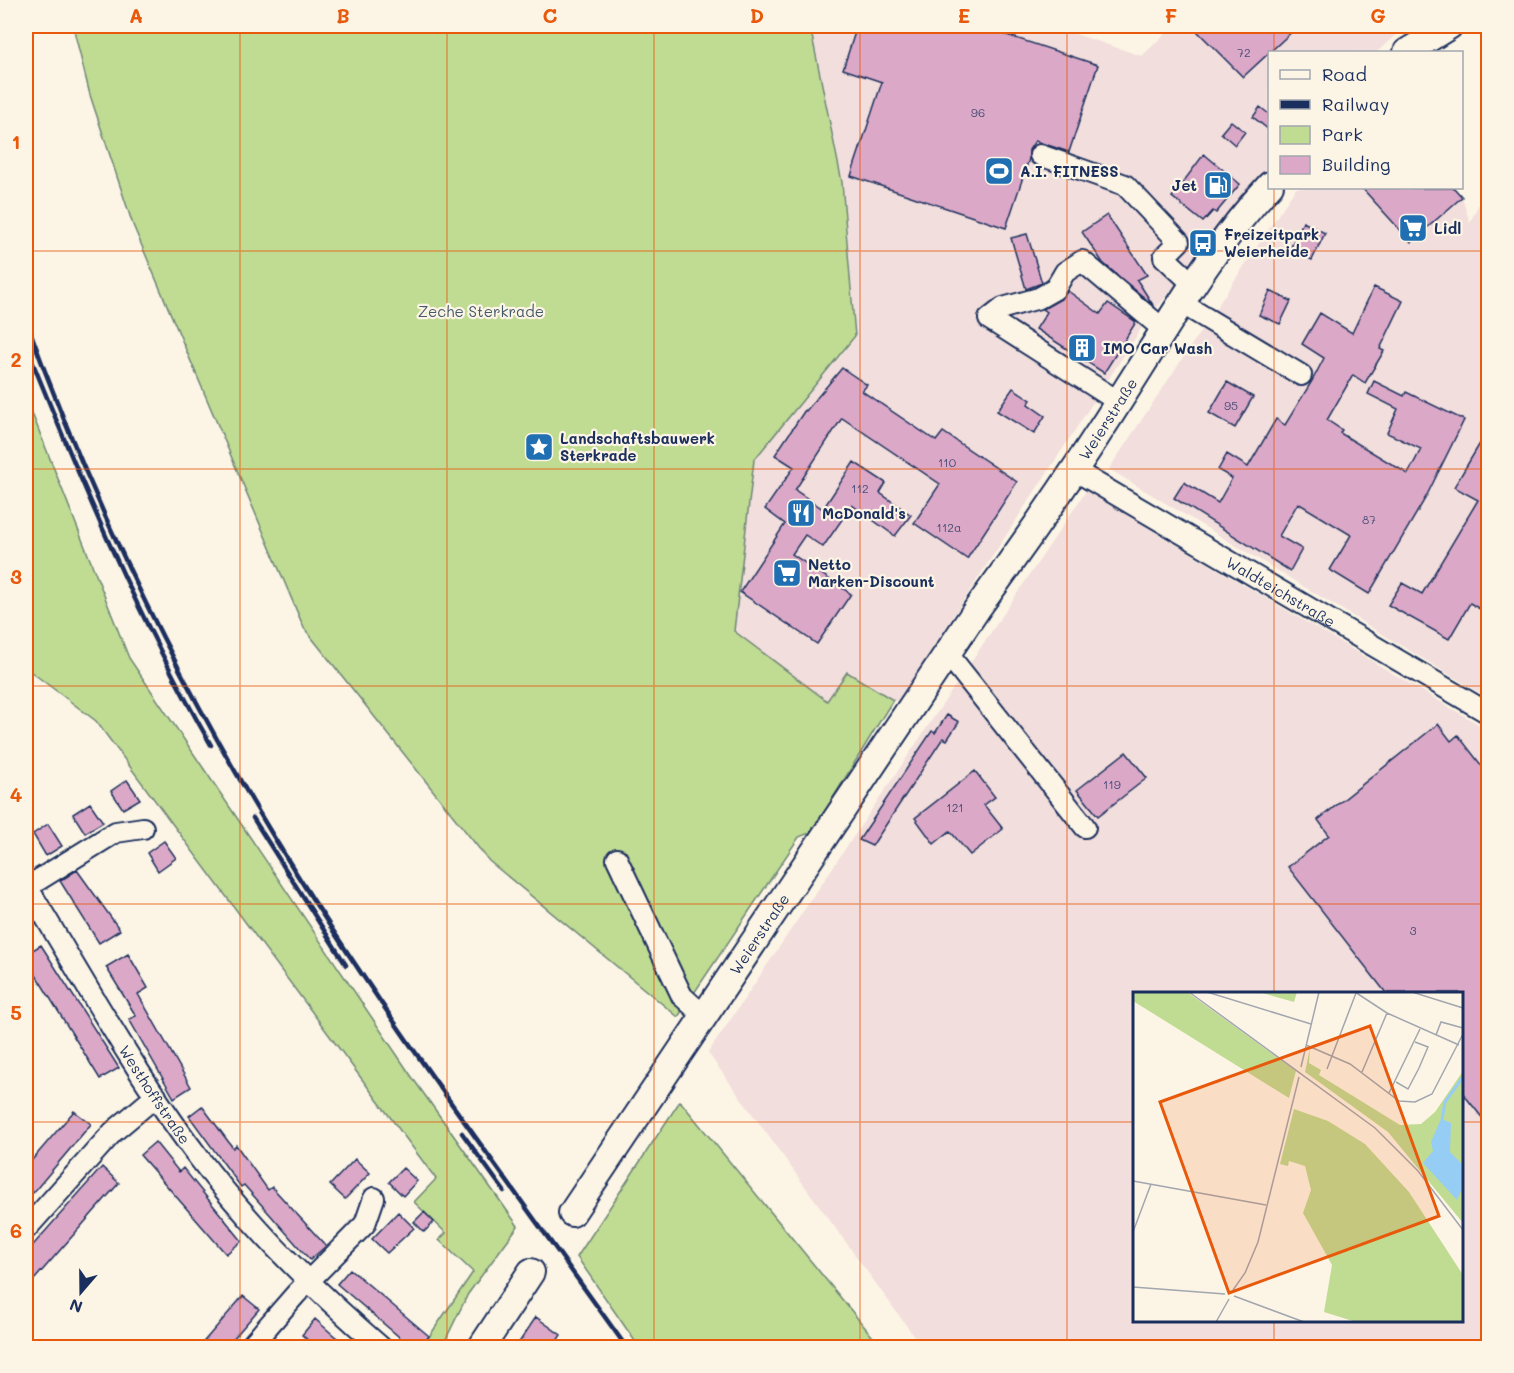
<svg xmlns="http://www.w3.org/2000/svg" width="1514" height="1373" font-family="Mali,sans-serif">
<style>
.built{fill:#f2dedc;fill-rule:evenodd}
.green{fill:#c0db92;stroke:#6e8578;stroke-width:1.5}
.building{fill:#dba9c7;stroke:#1b2f5e;stroke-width:1.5}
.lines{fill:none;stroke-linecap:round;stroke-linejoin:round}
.minor-casing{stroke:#1b2f5e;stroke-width:24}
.major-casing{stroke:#1b2f5e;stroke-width:30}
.minor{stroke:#fcf5e5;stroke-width:20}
.major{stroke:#fcf5e5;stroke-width:26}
.rail{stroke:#1b2f5e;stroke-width:4.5}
.grid{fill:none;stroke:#e8590c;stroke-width:1.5;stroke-opacity:0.55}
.labels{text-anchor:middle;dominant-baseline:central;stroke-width:4.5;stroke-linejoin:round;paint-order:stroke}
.number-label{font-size:12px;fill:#4b4e78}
.poi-label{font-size:15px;font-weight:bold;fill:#1b2f5e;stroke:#fcf5e5;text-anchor:start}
.park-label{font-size:15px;fill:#445a6b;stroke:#fcf5e5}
.street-label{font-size:15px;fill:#1b2f5e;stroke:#fcf5e5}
.inset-river{fill:none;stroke:#95cdf4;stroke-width:3}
.inset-road{fill:none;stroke:#a2a6af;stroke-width:1.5}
.view{fill:#e8590c;fill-opacity:0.15;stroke:#e8590c;stroke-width:3}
.inset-edge{fill:none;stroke:#1b2f5e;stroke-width:3}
.neatline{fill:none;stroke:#e8590c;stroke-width:2}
.grid-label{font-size:20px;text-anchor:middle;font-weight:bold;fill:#e8590c}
</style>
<rect width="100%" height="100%" fill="#fcf5e5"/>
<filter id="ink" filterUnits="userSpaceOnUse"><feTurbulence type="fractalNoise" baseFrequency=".0167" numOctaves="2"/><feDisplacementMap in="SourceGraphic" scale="12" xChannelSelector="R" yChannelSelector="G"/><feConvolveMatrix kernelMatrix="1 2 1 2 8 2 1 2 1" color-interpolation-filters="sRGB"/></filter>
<g filter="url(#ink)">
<!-- built -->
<path class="built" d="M811 26H1051L1142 56 1173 26H1405L1377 52H1270L1269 183 1259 182 1147 320 897 702 847 672 827 701 734 632 754 460 856 337 843 182Z
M1488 183V698L1109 469 1296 188H1454L1462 197 1470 223Z
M1086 491 1488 730V1347H922L708 1053ZM1134 994H1462V1320H1134Z"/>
<!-- green -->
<path class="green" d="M73 26H810L842 182 855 336 754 460 734 631 827 701 847 672 893 700 812 832 799 837 678 1017 489 861 304 628 133 225 90 95Z
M26 398 129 658 414 1080 518 1226 468 1294 442 1347H422L473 1272 439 1240 446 1233 414 1202 436 1179 96 721 26 668Z
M680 1101 881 1347H639L577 1257Z"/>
<!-- building -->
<path class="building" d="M857 26H979L1098 65 1069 152 1035 141 1029 150V159L1006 228 851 176 882 82 843 69Z
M1192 26H1298L1243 77Z
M1260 107 1269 114V130L1253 117Z
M1231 121 1245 132 1235 145 1221 133Z
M1204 154 1240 184 1216 213 1213 211 1203 222 1172 197Z
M1362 188H1454L1462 197 1411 242Z
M1107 215 1147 275 1137 280 1153 305 1103 263 1082 232Z
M1303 222 1325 233 1312 260 1290 249Z
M1027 234 1042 283 1026 289 1011 238Z
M1374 287 1403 301 1380 349 1384 351 1365 383 1353 375 1327 420 1342 430 1340 433 1408 474 1421 449 1387 433 1398 409 1368 394 1374 381 1404 396 1406 392 1464 420 1426 497 1369 594 1330 570 1351 535 1298 503 1279 536 1302 549 1290 571 1174 498 1184 482 1218 503 1232 478 1218 470 1227 454 1248 467 1276 419 1285 425 1312 381 1324 358 1302 344 1320 313 1352 333Z
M1068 291 1100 314 1108 303 1136 322 1104 373 1036 329 1047 312 1043 309 1061 299Z
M1270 291 1291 301 1280 324 1259 315Z
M842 368 867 385 862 391 936 441 943 432 1017 482 967 559 914 523 940 484 842 418 795 490 823 509 854 462 886 483 880 493 911 515 895 536 852 505 823 547 805 535 792 554 851 594 817 644 740 592 785 524 765 509 794 467 775 455 805 410 806 411Z
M1227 382 1253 397 1235 428 1209 413Z
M1013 388 1031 400 1028 404 1045 416 1034 434 997 411Z
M1488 430V614L1470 603 1449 639 1388 605 1402 583 1422 594 1478 500 1454 487Z
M947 715 959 722 947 740 943 738 872 846 859 840 932 731 935 733Z
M1438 724 1451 741 1458 735 1488 774V1125L1461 1091V993H1386L1288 867 1329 835 1318 820Z
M1126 752 1147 778 1098 816 1077 790Z
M975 771 995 797 984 805 1003 829 970 855 950 831 934 844 915 818Z
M127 780 140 799 123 809 111 791Z
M90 803 103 822 85 833 73 814Z
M48 824 62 846 46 856 33 834Z
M164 841 176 858 158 871 147 853Z
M77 870 120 930 99 943 60 881Z
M41 945 119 1068 100 1079 26 959V954Z
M128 954 148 988 138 994 191 1087 174 1098 129 1019 136 1016 106 967Z
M202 1106 233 1148 236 1145 268 1190 272 1187 326 1246 310 1260 244 1185 241 1187 189 1116Z
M74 1111 91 1124 33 1193 26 1187V1167Z
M155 1142 179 1172 183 1168 242 1241 226 1254 140 1155Z
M355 1159 370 1173 345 1199 330 1185Z
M102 1167 119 1183 26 1289V1253Z
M403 1168 417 1181 403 1196 389 1182Z
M398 1212 414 1228 387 1253 372 1239Z
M424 1212 434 1222 424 1232 414 1222Z
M350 1269 429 1336 421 1347H411L337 1284Z
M243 1296 259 1309 226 1347H199Z
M536 1317 561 1335 553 1347H516Z
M315 1319 331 1333 348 1347H305L310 1342 302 1335Z"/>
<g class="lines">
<!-- minor casing -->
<g class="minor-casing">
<g id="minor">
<path d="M1040 155 1125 185 1179 242 1164 257 1194 285"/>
<path d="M1181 303 1301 375"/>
<path d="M1119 402 989 319 1003 308 1039 298 1055 289 1065 272 1082 261 1164 330"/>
<path id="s1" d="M1074 470 1488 713"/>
<path d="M947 653 1085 827"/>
<path d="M617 859 682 996 705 1017"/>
<path id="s2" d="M26 885C81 975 133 1070 196 1154 250 1226 313 1289 382 1348"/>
<path d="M27 887 116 832 143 828"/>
<path d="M26 1229 113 1132 156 1096"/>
<path d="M249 1348 296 1294 365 1224 374 1198"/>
</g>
</g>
<!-- major casing -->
<g class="major-casing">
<g id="major">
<path d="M1407 52 1449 26"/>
<path id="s3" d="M572 1213 979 606C1031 535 1081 462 1128 387 1172 318 1214 245 1270 185"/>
<path d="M481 1348 531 1272"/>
</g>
</g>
<!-- minor -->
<use href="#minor" class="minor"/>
<!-- major -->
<use href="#major" class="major"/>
<!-- rail -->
<path class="rail" d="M26 320C90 498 174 672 272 834 380 1012 506 1178 627 1348
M26 346C81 482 138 618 211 745
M253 818 346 965
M462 1133 504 1191"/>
</g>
</g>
<!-- grid -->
<path class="grid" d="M240 26V1348M447 26V1348M654 26V1348M860 26V1348M1067 26V1348M1274 26V52M1274 188V994M26 251H1488M26 469H1488M26 686H1488M26 904H1488M26 1122H1134M1462 1122H1488M1274 1320V1348"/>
<!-- icons -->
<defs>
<g id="stadium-square" transform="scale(1.5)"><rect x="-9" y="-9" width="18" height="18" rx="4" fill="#1f6fb2" stroke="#fcf5e5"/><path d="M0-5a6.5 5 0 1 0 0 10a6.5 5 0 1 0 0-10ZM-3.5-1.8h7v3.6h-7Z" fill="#fff"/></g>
<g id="fuel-square" transform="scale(1.5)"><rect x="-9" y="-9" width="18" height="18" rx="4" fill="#1f6fb2" stroke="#fcf5e5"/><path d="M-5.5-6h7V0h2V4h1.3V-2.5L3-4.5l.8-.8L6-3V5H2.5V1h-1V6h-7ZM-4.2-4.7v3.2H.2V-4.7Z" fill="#fff"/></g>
<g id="supermarket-square" transform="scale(1.5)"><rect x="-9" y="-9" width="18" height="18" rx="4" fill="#1f6fb2" stroke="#fcf5e5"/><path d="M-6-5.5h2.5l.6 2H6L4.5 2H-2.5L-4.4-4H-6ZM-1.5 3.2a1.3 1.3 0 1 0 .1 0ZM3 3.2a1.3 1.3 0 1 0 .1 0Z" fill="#fff"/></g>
<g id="bus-square" transform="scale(1.5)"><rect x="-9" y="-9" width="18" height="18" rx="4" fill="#1f6fb2" stroke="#fcf5e5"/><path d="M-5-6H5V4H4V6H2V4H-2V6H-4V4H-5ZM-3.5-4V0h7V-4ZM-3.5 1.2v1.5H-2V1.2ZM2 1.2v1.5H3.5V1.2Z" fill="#fff"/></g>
<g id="building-square" transform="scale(1.5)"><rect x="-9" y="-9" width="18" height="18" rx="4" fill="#1f6fb2" stroke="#fcf5e5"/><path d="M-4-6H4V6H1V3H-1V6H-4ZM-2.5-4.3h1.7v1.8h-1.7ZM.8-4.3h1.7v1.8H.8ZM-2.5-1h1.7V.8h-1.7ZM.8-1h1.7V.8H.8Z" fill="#fff"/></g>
<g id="sight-square" transform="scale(1.5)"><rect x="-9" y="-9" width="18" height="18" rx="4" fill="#1f6fb2" stroke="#fcf5e5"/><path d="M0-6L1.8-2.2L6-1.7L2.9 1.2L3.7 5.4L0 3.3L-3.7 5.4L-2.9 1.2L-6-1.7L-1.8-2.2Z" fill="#fff"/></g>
<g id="restaurant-square" transform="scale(1.5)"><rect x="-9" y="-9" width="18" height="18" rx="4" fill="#1f6fb2" stroke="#fcf5e5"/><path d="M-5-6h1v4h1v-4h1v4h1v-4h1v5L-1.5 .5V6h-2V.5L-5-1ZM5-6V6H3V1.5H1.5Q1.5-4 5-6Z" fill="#fff"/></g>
</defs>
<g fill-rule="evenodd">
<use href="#stadium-square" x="999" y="171"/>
<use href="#fuel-square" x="1218" y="185"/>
<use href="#supermarket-square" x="1413" y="228"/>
<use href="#bus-square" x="1203" y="243"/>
<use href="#building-square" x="1082" y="348"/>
<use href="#sight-square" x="539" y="447"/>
<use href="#restaurant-square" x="801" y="513"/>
<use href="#supermarket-square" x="787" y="573"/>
</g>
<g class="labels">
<!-- number labels -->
<g class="number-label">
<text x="1244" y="52">72</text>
<text x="978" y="112">96</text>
<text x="1231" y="405">95</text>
<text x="947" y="462">110</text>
<text x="860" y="488">112</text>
<text x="1369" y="519">87</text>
<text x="949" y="527">112a</text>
<text x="1112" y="784">119</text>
<text x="955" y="807">121</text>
<text x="1413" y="930">3</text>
</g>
<!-- poi labels -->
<g class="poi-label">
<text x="1020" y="171">A.I. FITNESS</text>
<text x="1197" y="185" text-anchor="end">Jet</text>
<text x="1434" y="228">Lidl</text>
<text x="1224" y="234">Freizeitpark<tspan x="1224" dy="17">Weierheide</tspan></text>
<text x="1103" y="348">IMO Car Wash</text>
<text x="560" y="438">Landschaftsbauwerk<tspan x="560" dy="17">Sterkrade</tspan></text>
<text x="822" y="513">McDonald's</text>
<text x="808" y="564">Netto<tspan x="808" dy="17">Marken-Discount</tspan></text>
</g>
<!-- park labels -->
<g class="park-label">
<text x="481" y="311">Zeche Sterkrade</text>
</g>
<!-- street labels -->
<g class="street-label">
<text stroke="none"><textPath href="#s3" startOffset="958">Weierstraße</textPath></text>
<text stroke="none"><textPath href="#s1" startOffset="240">Waldteichstraße</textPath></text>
<text stroke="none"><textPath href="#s3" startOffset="336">Weierstraße</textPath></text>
<text stroke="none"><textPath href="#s2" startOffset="246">Westhoffstraße</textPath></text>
</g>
</g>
<!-- overview -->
<g transform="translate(1133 992)">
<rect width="330" height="330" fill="#fcf5e5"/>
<path d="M0 0H54L163 79 156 106 0 9ZM126 0H164L161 10ZM177 56 176 71 188 78 186 83 267 133 288 132 302 120 330 79V231L255 140 172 80ZM161 117 195 129 232 152 276 200 330 283V330H223L191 320 199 273 170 221 178 198 172 174 156 169 155 174 147 172Z" fill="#c0db92"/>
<path d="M308 127 318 131 317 160 330 173V195L324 208 290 171 300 159 298 150Z" fill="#95cdf4"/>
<path class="inset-river" d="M309 128 312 110 330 85"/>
<path class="inset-road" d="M56 0 242 136 285 179 330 238M74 0 178 32M222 0 254 21 326 53M279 0 330 16M303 43 308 30 330 36M173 53 217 72 266 109 282 110 299 102 330 42M168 75 186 0M194 77 223 1M229 80 254 21M263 90 275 97 286 76 295 55 282 50M256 101 287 37M0 189 133 213M0 240 18 192M0 295 92 302M100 298 112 281 125 250 166 85M101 304 171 330M83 330 96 307"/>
<path class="view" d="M237 34 306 224 96 301 27 110Z"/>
<rect width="330" height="330" class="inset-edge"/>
</g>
<!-- margin -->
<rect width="1514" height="1373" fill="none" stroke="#fcf5e5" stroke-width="66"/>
<!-- legend -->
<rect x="1268" y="51" width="195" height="138" fill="#fcf5e5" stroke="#a2a6af" stroke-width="1.5"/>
<rect x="1280" y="70" width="30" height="9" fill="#fcf5e5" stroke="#a2a6af" stroke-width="1.5"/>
<text x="1322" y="81" font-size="18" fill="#1b2f5e">Road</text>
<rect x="1280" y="100" width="30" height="9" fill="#1b2f5e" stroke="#a2a6af" stroke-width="1.5"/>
<text x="1322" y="111" font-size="18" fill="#1b2f5e">Railway</text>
<rect x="1280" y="126" width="30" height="18" fill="#c0db92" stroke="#a2a6af" stroke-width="1.5"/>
<text x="1322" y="141" font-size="18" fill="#1b2f5e">Park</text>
<rect x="1280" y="156" width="30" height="18" fill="#dba9c7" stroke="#a2a6af" stroke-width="1.5"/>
<text x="1322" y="171" font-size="18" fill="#1b2f5e">Building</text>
<!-- north arrow -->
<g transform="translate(81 1292) rotate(200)" stroke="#fcf5e5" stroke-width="4.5" paint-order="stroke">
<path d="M0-4.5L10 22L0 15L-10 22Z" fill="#1b2f5e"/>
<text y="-9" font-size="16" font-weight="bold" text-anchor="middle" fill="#1b2f5e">N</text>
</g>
<rect x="33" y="33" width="1448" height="1307" class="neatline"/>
<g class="grid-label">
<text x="136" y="23">A</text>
<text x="343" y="23">B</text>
<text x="550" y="23">C</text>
<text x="757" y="23">D</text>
<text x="964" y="23">E</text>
<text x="1171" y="23">F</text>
<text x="1378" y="23">G</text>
<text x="16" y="149">1</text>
<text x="16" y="367">2</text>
<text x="16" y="584">3</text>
<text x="16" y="802">4</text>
<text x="16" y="1020">5</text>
<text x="16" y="1238">6</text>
</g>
</svg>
